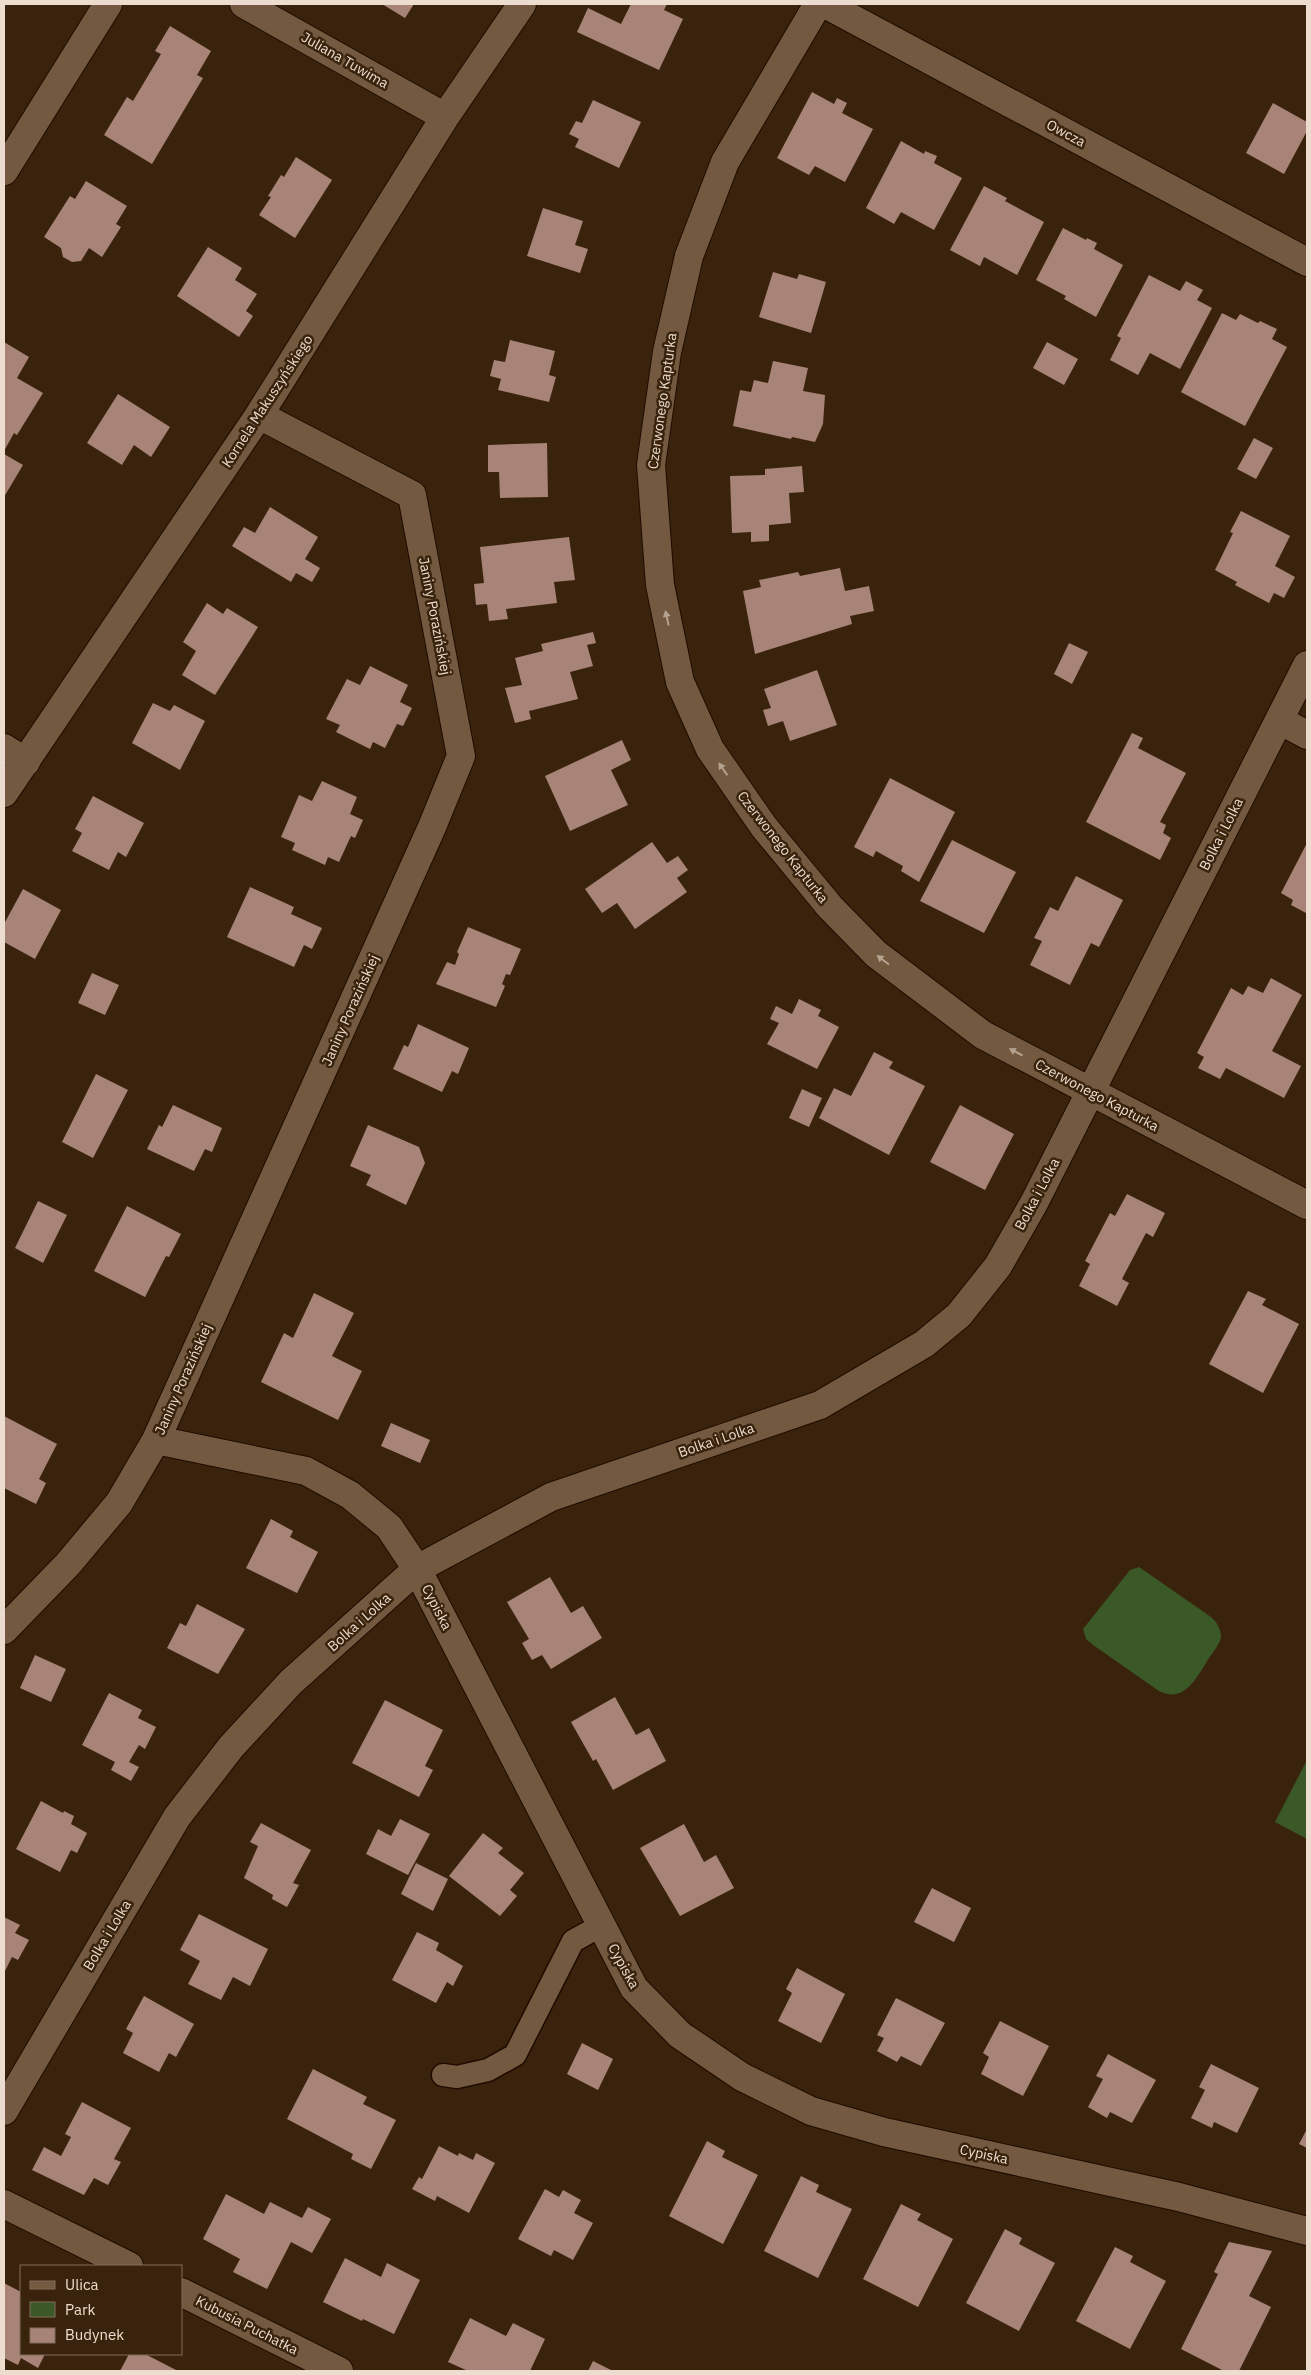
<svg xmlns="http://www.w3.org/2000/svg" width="1311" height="2375" font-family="'IBM Plex Sans',sans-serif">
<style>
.green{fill:#3b5827}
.building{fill:#a88377}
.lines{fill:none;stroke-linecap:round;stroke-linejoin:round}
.lane-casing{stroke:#200b00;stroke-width:25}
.street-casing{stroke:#200b00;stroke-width:30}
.lane{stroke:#725940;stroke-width:22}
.street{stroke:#725940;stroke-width:28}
.oneway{fill:#b5a28f}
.labels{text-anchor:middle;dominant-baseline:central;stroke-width:5;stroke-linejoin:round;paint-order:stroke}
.street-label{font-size:14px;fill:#ecddcf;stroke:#3a230c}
</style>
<rect width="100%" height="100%" fill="#3a230c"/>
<!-- green -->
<path class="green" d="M1139 1567 1211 1617C1217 1622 1221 1629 1221 1637 1220 1644 1213 1652 1209 1658 1197 1677 1185 1704 1159 1691L1093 1645 1086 1639 1083 1629 1130 1570Z
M1307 1760V1839L1275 1822Z"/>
<!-- building -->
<path class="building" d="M382 4H414L405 18Z
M631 4H667L664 10 683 19 659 70 577 32 588 8 621 24Z
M170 26 211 51 197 75 203 78 152 164 104 135 127 97 133 101 161 54 155 51Z
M812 92 834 104 837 98 847 103 842 113 873 129 845 182 815 166 809 175 777 158Z
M593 100 641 122 619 168 575 147 579 139 569 134 576 121 582 123Z
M1273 103 1307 122V131L1284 174 1246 153Z
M901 141 924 154 925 151 937 156 934 163 962 178 934 230 901 212 894 224 866 208Z
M296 157 332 180 295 238 259 215 271 197 268 196 281 175 284 177Z
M86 181 127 206 116 224 121 227 102 257 89 248 81 261 72 262 63 257 61 248 44 237 70 196 75 199Z
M984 186 1007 198 1005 201 1044 222 1017 275 984 257 980 266 950 250Z
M543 208 583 221 575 245 588 249 580 273 527 256Z
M1063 228 1086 240 1087 238 1097 243 1094 249 1123 265 1096 317 1064 299 1066 296 1036 280Z
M208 247 242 268 235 280 257 294 246 311 253 316 239 337 177 296Z
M773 272 797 279 799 274 826 282 811 333 759 317Z
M1149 275 1180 291 1186 281 1203 290 1197 300 1212 308 1180 369 1150 353 1138 375 1110 360 1121 338 1117 336Z
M1222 313 1236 320 1240 314 1258 323 1260 321 1277 329 1272 339 1287 347 1245 426 1181 392Z
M510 340 555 351 549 375 556 377 549 402 498 390 501 379 490 376 494 360 505 362Z
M4 342 29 357 17 378 43 393 17 435 14 433 4 451Z
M1047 342 1078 359 1064 385 1033 368Z
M773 361 808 368 803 391 825 395 823 424 815 442 792 437 791 439 733 426 740 390 751 392 754 380 768 383Z
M118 394 170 427 151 457 134 445 122 465 87 443Z
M1254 438 1273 448 1256 479 1237 469Z
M547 443 548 497 500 498 499 472H488V445Z
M4 454 23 465 4 497Z
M802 466 804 492 789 493 791 523 769 525V541L751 542V532L732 533 730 476 765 475V469Z
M270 507 318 537 305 559 320 568 312 582 296 573 291 582 232 546 244 527 255 533Z
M1241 511 1290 536 1275 566 1295 577 1284 598 1274 593 1269 603 1235 585 1237 582 1215 570 1233 533 1230 532Z
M569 537 575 580 554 582 557 603 506 609 508 619 489 621 487 604 476 605 474 584 484 583 480 547Z
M840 568 845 591 869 586 874 611 850 616 852 624 755 654 743 591 761 587 759 580 798 572 800 576Z
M207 603 223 614 227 608 258 627 215 695 182 675 196 651 183 642Z
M593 632 596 643 587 645 593 666 570 672 578 699 529 711 531 719 515 723 505 688 522 685 515 658 543 651 541 644Z
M1069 643 1088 652 1072 684 1054 674Z
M370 666 408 685 400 702 412 708 403 726 397 724 385 748 373 742 370 749 336 732 340 725 326 719 347 679 360 685Z
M817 670 837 725 790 741 783 721 768 726 763 710 771 708 764 689Z
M153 703 170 711 174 705 205 721 180 770 132 743Z
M1132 733 1143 738 1138 748 1186 773 1160 822 1166 825 1163 833 1171 838 1160 860 1086 822Z
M622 740 631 760 611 770 628 805 570 831 545 776Z
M890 778 955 812 919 882 901 871 903 866 876 851 873 857 854 847Z
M322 781 357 797 350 814 363 820 355 838 351 836 339 862 328 857 325 865 292 850 295 843 281 837 299 795 312 801Z
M93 796 144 823 126 857 118 852 109 870 72 851 82 833 75 829Z
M952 840 1016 872 984 933 920 901Z
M652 842 667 863 678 856 688 870 677 878 687 892 635 929 617 903 602 913 585 889Z
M1307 843V911L1306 913 1291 905 1293 900 1281 893Z
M1076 876 1123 900 1099 947 1091 943 1070 985 1030 965 1042 941 1034 938 1050 907 1058 911Z
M250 887 294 907 291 914 322 928 312 949 304 945 294 967 227 937Z
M23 889 61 910 35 959 4 942V924Z
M468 927 521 949 510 975 506 974 502 984 505 986 496 1007 436 984 447 962 455 965 459 954 457 952Z
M92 973 119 985 105 1015 78 1003Z
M1271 978 1302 995 1272 1051 1301 1066 1284 1098 1226 1068 1220 1079 1198 1068 1204 1057 1197 1053 1231 988 1243 995 1248 986 1263 993Z
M799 999 821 1010 818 1016 839 1027 817 1069 767 1044 779 1023 770 1019 776 1006 792 1014Z
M418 1024 469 1048 458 1074 452 1071 442 1092 393 1069 404 1045 408 1047Z
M874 1052 893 1062 889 1068 925 1086 889 1155 819 1118 834 1088 851 1096Z
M96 1074 128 1090 93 1158 62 1142Z
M802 1089 822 1098 809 1127 789 1118Z
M173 1105 222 1128 212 1152 205 1149 194 1171 147 1149 159 1125 162 1127Z
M960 1105 1014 1134 985 1190 930 1162Z
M368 1125 419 1147 425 1163 406 1205 366 1185 371 1175 350 1166Z
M1127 1194 1165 1213 1153 1237 1146 1233 1122 1279 1129 1283 1117 1306 1079 1286 1090 1264 1085 1261 1110 1213 1115 1216Z
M38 1201 67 1215 43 1263 15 1248Z
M127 1206 181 1234 169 1257 166 1256 145 1297 94 1271Z
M1248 1291 1266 1299 1262 1305 1299 1324 1263 1393 1209 1364Z
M314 1293 354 1313 332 1356 362 1371 338 1420 261 1382 284 1333 293 1338Z
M4 1416 57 1444 39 1479 46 1483 36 1504 4 1488Z
M391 1423 430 1440 420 1463 381 1446Z
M271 1519 293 1531 290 1537 318 1552 297 1593 246 1568Z
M550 1577 571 1613 583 1606 602 1638 551 1669 542 1655 532 1660 522 1643 529 1639 507 1602Z
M197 1604 245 1629 218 1674 167 1648 180 1623 186 1626Z
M35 1655 66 1669 51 1702 20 1688Z
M109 1693 142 1710 138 1718 156 1727 145 1749 139 1745 129 1762 139 1767 131 1781 111 1770 115 1762 82 1745Z
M615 1697 636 1735 649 1728 666 1761 613 1790 596 1759 593 1761 571 1722Z
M385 1700 443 1730 425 1766 433 1770 419 1797 352 1763Z
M41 1801 63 1813 64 1811 74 1816 71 1824 87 1833 77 1853 71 1850 60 1872 16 1849Z
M400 1819 430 1834 408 1875 366 1854 378 1829 391 1836Z
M261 1823 311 1850 293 1883 299 1885 287 1907 272 1899 273 1895 244 1878 258 1846 250 1842Z
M684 1824 704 1862 716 1855 734 1888 680 1916 640 1848Z
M483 1833 503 1848 498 1853 524 1873 510 1890 517 1896 500 1916 449 1876Z
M416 1863 448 1879 433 1911 401 1894Z
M932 1888 971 1908 954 1942 914 1922Z
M199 1914 268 1949 250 1986 233 1977 221 2000 188 1984 200 1961 180 1950Z
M4 1917 20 1925 15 1933 29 1940 18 1960 12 1957 4 1973Z
M417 1932 439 1943 436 1950 463 1966 453 1986 447 1982 436 2003 392 1980Z
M797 1968 845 1994 821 2043 778 2021 792 1993 786 1989Z
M144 1996 194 2024 176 2057 169 2053 159 2072 123 2053 133 2033 126 2029Z
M896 1998 945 2023 921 2066 901 2056 897 2062 877 2051 884 2038 877 2035Z
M1000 2021 1049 2046 1023 2096 981 2074 989 2057 983 2053Z
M582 2043 613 2059 598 2090 567 2074Z
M1108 2054 1156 2080 1132 2123 1110 2112 1107 2118 1088 2107 1103 2079 1096 2076Z
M1211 2064 1259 2088 1237 2133 1214 2122 1212 2128 1191 2118 1205 2090 1199 2087Z
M313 2069 367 2097 363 2104 396 2120 371 2169 351 2159 353 2154 287 2119Z
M82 2102 131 2128 114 2159 121 2162 108 2185 94 2178 84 2195 32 2170 44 2147 61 2156 71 2137 65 2134Z
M1307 2129V2148L1299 2144Z
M707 2141 725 2151 722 2157 758 2175 723 2244 669 2216Z
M439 2146 458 2156 459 2153 473 2160 476 2153 495 2163 469 2213 437 2196 435 2201 412 2189 419 2177 422 2179Z
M801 2176 819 2185 816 2192 852 2209 818 2278 764 2251Z
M545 2189 559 2197 563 2190 581 2200 574 2213 593 2223 573 2260 554 2250 551 2256 518 2239Z
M226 2194 264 2214 270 2202 302 2218 308 2207 331 2219 312 2253 291 2242 267 2289 233 2272 240 2259 203 2239Z
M901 2204 921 2214 917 2220 953 2239 918 2307 863 2279Z
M1005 2229 1022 2238 1019 2244 1055 2263 1019 2331 966 2303Z
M1229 2242 1272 2251 1249 2296 1271 2307 1239 2371H1224L1181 2349 1218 2274 1214 2272Z
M1115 2247 1133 2256 1130 2262 1166 2281 1130 2349 1076 2321Z
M345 2258 381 2277 387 2263 420 2280 394 2334 363 2319 362 2321 323 2302Z
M4 2283 21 2292V2354H45L38 2368 21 2358 18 2365 4 2358Z
M470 2318 506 2336 513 2323 545 2339 530 2371H468L448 2362Z
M129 2354H145L178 2371H120Z
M593 2361 613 2371H588Z"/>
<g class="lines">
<!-- lane casing -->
<g class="lane-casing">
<path id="lane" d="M443 2075 457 2077 488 2070 515 2055 573 1941 602 1925"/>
</g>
<!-- street casing -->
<g class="street-casing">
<path id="street" d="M244 4 445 117
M818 4 725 162 689 256 667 352 651 465 660 585 680 682 710 749 764 827 830 907 876 954 983 1035 1307 1205
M825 4 1307 262
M4 171 108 4
M1279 720 1307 735
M4 748 26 762
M4 793 259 415 445 117 522 4
M156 1440 306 1471 350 1495 389 1527 417 1569 634 1988 680 2035 742 2077 811 2111 884 2132 1179 2197 1307 2231
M4 1630 68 1564 119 1503 156 1440 432 827 461 756 412 495 259 415
M4 2111 177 1817 231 1747 291 1682 417 1569 551 1497 820 1405 924 1344 959 1315 998 1266 1034 1203 1307 665
M4 2204 129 2266
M181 2292 339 2371"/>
</g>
<!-- lane -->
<use href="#lane" class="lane"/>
<!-- street -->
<use href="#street" class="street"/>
</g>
<!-- one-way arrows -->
<defs><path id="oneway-solid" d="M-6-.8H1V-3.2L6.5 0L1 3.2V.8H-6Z" transform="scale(1.25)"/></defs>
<g class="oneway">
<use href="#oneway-solid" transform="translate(667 618) rotate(-102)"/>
<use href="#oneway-solid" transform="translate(723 769) rotate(-125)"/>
<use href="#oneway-solid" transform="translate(883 960) rotate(-143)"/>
<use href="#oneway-solid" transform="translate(1016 1052) rotate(-152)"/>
</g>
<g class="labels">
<!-- street labels -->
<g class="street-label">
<text transform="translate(345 60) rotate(30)">Juliana Tuwima</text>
<text transform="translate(1066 133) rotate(28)">Owcza</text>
<text transform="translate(267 401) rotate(-57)">Kornela Makuszyńskiego</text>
<text transform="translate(662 401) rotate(-82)">Czerwonego Kapturka</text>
<text transform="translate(435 616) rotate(79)">Janiny Porazińskiej</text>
<text transform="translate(1221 834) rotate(-63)">Bolka i Lolka</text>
<text transform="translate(783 847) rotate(52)">Czerwonego Kapturka</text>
<text transform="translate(350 1010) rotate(-66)">Janiny Porazińskiej</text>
<text transform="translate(1097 1095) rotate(28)">Czerwonego Kapturka</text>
<text transform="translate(1037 1194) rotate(-62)">Bolka i Lolka</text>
<text transform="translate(183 1379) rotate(-66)">Janiny Porazińskiej</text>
<text transform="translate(716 1440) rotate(-19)">Bolka i Lolka</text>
<text transform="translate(437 1607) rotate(63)">Cypiska</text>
<text transform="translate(359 1622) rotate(-42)">Bolka i Lolka</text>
<text transform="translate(107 1935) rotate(-59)">Bolka i Lolka</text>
<text transform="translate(624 1966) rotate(61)">Cypiska</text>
<text transform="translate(984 2154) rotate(12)">Cypiska</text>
<text transform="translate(247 2325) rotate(27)">Kubusia Puchatka</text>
</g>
</g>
<!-- border -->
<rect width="1311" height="2375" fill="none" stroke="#ecddcf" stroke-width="10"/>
<!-- legend -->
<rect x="20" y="2265" width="162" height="90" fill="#3a230c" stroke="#816d5a"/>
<rect x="30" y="2281" width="25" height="8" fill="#725940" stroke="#816d5a"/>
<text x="65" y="2290" font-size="15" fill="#ecddcf">Ulica</text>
<rect x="30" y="2302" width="25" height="15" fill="#3b5827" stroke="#816d5a"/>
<text x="65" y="2315" font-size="15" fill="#ecddcf">Park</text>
<rect x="30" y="2328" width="25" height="15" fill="#a88377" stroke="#816d5a"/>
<text x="65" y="2340" font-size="15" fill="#ecddcf">Budynek</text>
</svg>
